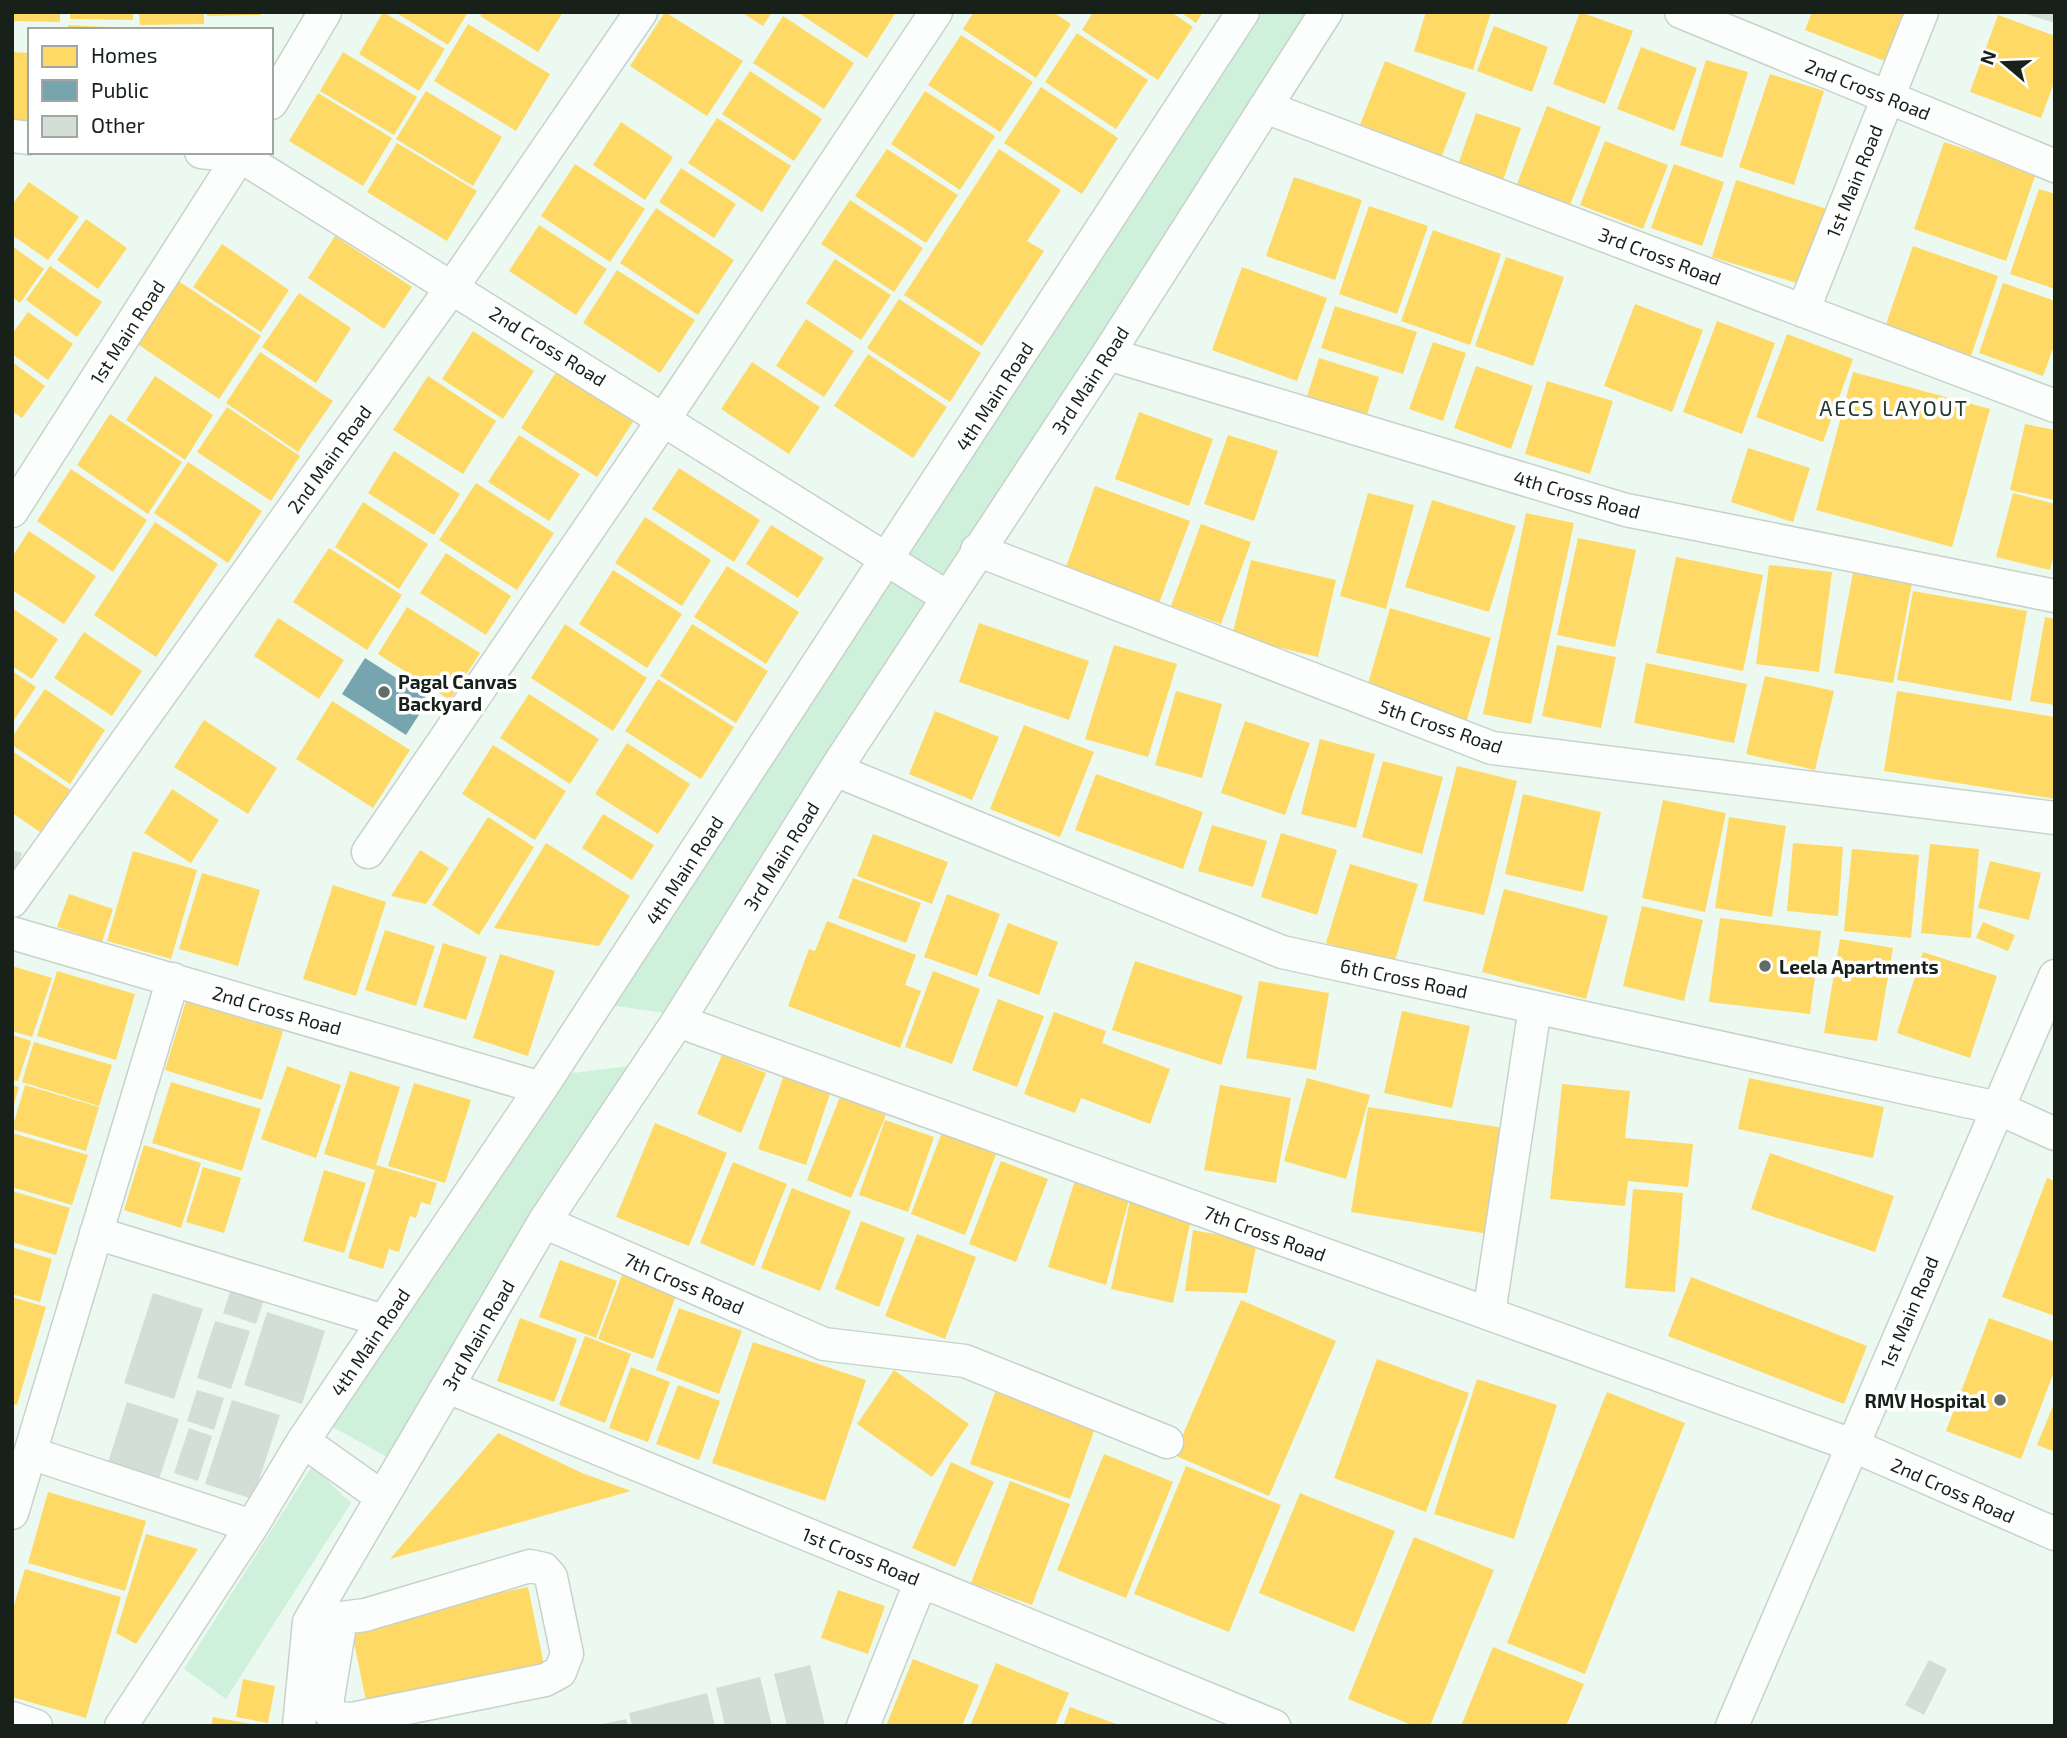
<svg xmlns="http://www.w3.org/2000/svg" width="2067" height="1738" font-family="'Exo 2',sans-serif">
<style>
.green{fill:#cff0da}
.homes{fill:#ffd966}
.public{fill:#76a5af}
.building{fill:#d2ded6}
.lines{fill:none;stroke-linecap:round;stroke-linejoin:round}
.minor-casing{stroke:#c7d2ca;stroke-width:35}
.minor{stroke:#fcfefd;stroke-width:32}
.poi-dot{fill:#626d65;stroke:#fff;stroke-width:2.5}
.labels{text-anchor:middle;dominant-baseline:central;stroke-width:7;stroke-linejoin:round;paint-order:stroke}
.street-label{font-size:19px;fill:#17211a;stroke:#fff}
.poi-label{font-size:19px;font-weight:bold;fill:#17211a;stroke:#fff;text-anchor:start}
.neighbourhood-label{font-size:21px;letter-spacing:2px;fill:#223a2b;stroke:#fff}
</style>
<rect width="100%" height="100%" fill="#ecf9f0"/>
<!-- green -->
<path class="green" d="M1258 12H1317L665 1013 609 1005Z
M629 1066 387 1457 329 1425 566 1074Z
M312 1466 351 1503 226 1699 184 1669Z"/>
<!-- homes -->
<path class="homes" d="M12 12H60V22L12 21Z
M70 12H133V20L70 19Z
M139 12H204V24L140 25Z
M207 12H261V15L207 16Z
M383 12 445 49 419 91 359 54Z
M395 12H468L448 45Z
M483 12H563L538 52 480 16Z
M665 12 743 61 707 116 630 66Z
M741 12H772L763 26Z
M797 12H896L867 58Z
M974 12H1053L1071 24 1036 78 963 29Z
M1093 12H1171L1193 27 1158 80 1082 30Z
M1180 12H1203L1196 23Z
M1426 12H1491L1473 70 1414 51Z
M1580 12 1633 31 1605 104 1553 84Z
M1812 12H1907L1895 65 1805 30Z
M1998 15 2055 36V80L2041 118 1970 92Z
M783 16 854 63 824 109 753 63Z
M468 24 550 74 516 131 434 81Z
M68 25 124 28V30H68Z
M1494 26 1548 47 1532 92 1477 71Z
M1077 33 1148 80 1116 129 1045 82Z
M961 35 1033 82 1000 132 928 85Z
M1641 47 1697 68 1674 131 1617 109Z
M12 52 30 53V128L12 127Z
M343 52 417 97 394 135 320 91Z
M1706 60 1748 72 1722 158 1680 145Z
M1385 61 1466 93 1440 161 1358 130Z
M750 71 822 119 794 161 722 114Z
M1770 74 1824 91 1794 185 1739 167Z
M1041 87 1118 138 1082 194 1004 143Z
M426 91 502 137 473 186 396 139Z
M925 91 995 136 960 190 891 144Z
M318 93 392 138 363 186 289 141Z
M1547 106 1601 127 1568 210 1515 189Z
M1476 113 1521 128 1503 180 1458 165Z
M717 118 791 166 762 212 688 163Z
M621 122 673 157 645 200 593 165Z
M1605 141 1668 165 1643 229 1580 205Z
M1944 142 2036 173 2006 261 1914 229Z
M397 143 477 191 447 241 367 192Z
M887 149 958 195 926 243 855 196Z
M999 149 1061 190 1027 241 1044 251 982 346 904 295Z
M575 164 645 209 610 262 541 216Z
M1674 164 1724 182 1702 246 1651 228Z
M681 168 736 204 714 238 659 202Z
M1294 177 1362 200 1335 280 1266 256Z
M1736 180 1827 209 1803 285 1712 257Z
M29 182 79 217 48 260 12 235V205Z
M2039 189 2055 194V289L2010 274Z
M850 200 923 248 894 292 821 244Z
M1369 206 1428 226 1397 314 1339 294Z
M656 208 734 260 698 315 620 263Z
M86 219 127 248 98 289 57 260Z
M539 225 607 269 576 315 509 271Z
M1433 230 1501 254 1470 345 1401 321Z
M335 236 412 287 384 329 308 278Z
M222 244 289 290 261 332 193 287Z
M12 246 44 269 20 303 12 297Z
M1913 246 1998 276 1971 356 1885 327Z
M1506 257 1564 277 1533 366 1475 346Z
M835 259 891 295 861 340 806 303Z
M50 266 102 302 77 337 26 300Z
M1242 267 1327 298 1297 381 1212 350Z
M617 270 695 320 660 373 583 323Z
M177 280 261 336 219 399 136 343Z
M2003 283 2055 301V343L2043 376 1979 353Z
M299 293 351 328 316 383 262 347Z
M899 299 981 353 950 402 867 348Z
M1635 304 1703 330 1672 412 1604 386Z
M1335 306 1417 332 1403 374 1321 348Z
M28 312 73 344 48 380 12 354V334Z
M806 319 854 351 824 397 776 366Z
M1717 321 1775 343 1742 434 1683 412Z
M473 331 534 371 503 419 442 379Z
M1787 334 1853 359 1823 442 1756 417Z
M1433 342 1466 353 1443 421 1409 409Z
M260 352 333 401 298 452 226 403Z
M868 354 947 407 913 458 834 406Z
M1319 358 1379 377 1366 418 1306 400Z
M12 362 45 386 22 418 12 411Z
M752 362 820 407 789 454 721 409Z
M1476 366 1533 386 1511 449 1454 428Z
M556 372 633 422 597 477 521 428Z
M1853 372 1990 409 1952 547 1816 510Z
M155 376 213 415 185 460 126 420Z
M428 376 496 421 463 474 393 430Z
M1547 381 1613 401 1590 474 1525 454Z
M227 407 300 456 271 501 197 452Z
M1139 412 1213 439 1189 506 1115 479Z
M110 414 182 462 148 514 77 465Z
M2025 424 2055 430 2054 500 2010 490Z
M519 435 580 474 549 521 488 482Z
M1228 435 1278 451 1254 521 1204 504Z
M1748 448 1810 468 1793 522 1731 502Z
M394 451 460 494 434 535 368 493Z
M188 462 262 511 228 563 154 513Z
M679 468 760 520 734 562 652 509Z
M71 469 147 520 113 572 37 521Z
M476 483 554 533 517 590 439 540Z
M1095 486 1190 521 1159 603 1065 570Z
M1368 493 1414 505 1386 609 1340 596Z
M2013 493 2055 504V551L2050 570 1996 557Z
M1432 500 1516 526 1489 612 1405 587Z
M363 502 428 544 399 589 335 547Z
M1526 513 1574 523 1531 724 1483 714Z
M645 517 711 560 682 606 615 563Z
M155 522 218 564 156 657 94 615Z
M1201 524 1251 542 1221 624 1171 606Z
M771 525 824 558 798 598 746 564Z
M29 531 96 576 64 624 12 590V557Z
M1578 538 1636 550 1615 647 1557 635Z
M329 548 402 595 367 650 293 602Z
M446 553 511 596 486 635 420 593Z
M1676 557 1763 575 1743 671 1656 653Z
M1251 560 1336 580 1318 657 1232 636Z
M1855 562 1914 573 1893 683 1834 673Z
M1769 565 1832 572 1819 672 1756 664Z
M727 566 799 612 766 664 694 617Z
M613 570 682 614 647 668 579 624Z
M1913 591 2027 611 2011 701 1897 680Z
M407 607 480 653 450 700 378 654Z
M12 608 58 639 32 679 12 666Z
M1390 608 1491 638 1466 723 1365 694Z
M2045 617 2055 619V705L2030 701Z
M278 618 344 660 319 699 254 656Z
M979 623 1089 661 1069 720 959 682Z
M565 624 647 678 613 731 531 678Z
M692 624 768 671 736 723 660 676Z
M84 632 142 671 112 716 54 678Z
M1114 645 1177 664 1148 757 1085 739Z
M1557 645 1616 657 1601 728 1542 716Z
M1646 663 1747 684 1734 743 1634 723Z
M12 671 36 687 12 723Z
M1765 676 1834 691 1815 770 1746 754Z
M658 679 734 727 701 779 625 731Z
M45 689 105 730 70 784 12 745V737Z
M1176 691 1222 704 1202 778 1155 765Z
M1897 691 2055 717V799L1884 771Z
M529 694 599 739 570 784 500 738Z
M332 701 410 750 373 808 296 759Z
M935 711 999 737 972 800 909 774Z
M204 720 277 768 248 814 174 767Z
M1245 721 1310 743 1285 815 1221 793Z
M1024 725 1094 752 1060 837 990 809Z
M1320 739 1375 754 1356 828 1301 814Z
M627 743 690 784 658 834 595 794Z
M493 745 566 791 535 840 462 794Z
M12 751 78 795 49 838 12 813Z
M1383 761 1443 777 1422 854 1362 837Z
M1457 766 1517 781 1484 915 1423 901Z
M1096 774 1203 812 1183 869 1075 830Z
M172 789 219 820 191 863 144 833Z
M1523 794 1601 812 1583 892 1505 874Z
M1663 800 1726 813 1705 912 1642 898Z
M603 814 654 845 632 880 582 848Z
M488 817 534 847 479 935 432 905Z
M1729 817 1786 826 1772 917 1715 908Z
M1212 825 1267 841 1253 887 1198 871Z
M1281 833 1337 850 1317 915 1261 897Z
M873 834 948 862 932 904 857 876Z
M546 843 630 896 599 946 494 928Z
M1793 843 1843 847 1838 916 1787 911Z
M1930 844 1979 849 1971 938 1921 933Z
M1852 849 1919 855 1911 938 1844 931Z
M420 850 449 868 426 904 391 896Z
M133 851 197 870 171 959 107 941Z
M1990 861 2041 873 2029 920 1978 908Z
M1350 864 1418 884 1394 964 1326 943Z
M202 873 260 890 238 966 179 949Z
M853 878 921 903 906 943 838 918Z
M333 885 386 902 356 996 303 979Z
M1504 889 1608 916 1586 999 1482 972Z
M69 894 113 909 102 942 57 927Z
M947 894 1000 914 977 976 924 957Z
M1642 906 1703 920 1684 1001 1623 986Z
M1720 918 1821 931 1810 1014 1709 1002Z
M827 921 916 955 905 985 921 991 900 1048 788 1006 809 949 815 951Z
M1983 922 2015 935 2008 951 1976 938Z
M1008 923 1058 942 1039 995 988 976Z
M385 930 435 946 416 1006 365 990Z
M1840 939 1893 948 1877 1041 1824 1033Z
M443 943 487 957 466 1020 423 1007Z
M1923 952 1997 976 1970 1058 1897 1033Z
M500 954 555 971 528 1056 473 1038Z
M1135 961 1243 996 1221 1065 1112 1030Z
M12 966 52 978 32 1037 12 1031Z
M57 971 135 994 116 1060 37 1036Z
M933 971 980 989 952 1064 905 1047Z
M1259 981 1329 993 1316 1070 1246 1058Z
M998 999 1044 1016 1017 1087 972 1070Z
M186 1001 283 1031 262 1100 165 1070Z
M1402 1011 1470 1026 1452 1108 1384 1093Z
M1054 1012 1106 1031 1102 1043 1170 1069 1150 1124 1081 1098 1075 1113 1024 1094Z
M12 1035 31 1041 18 1081 12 1080Z
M34 1042 112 1065 99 1106 22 1082Z
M722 1055 766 1073 741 1133 697 1114Z
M287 1066 341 1085 316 1158 261 1139Z
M786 1069 833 1085 806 1165 758 1149Z
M350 1071 400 1087 376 1165 437 1183 430 1205 421 1202 416 1218 410 1216 399 1252 389 1249 383 1269 348 1258 375 1170 324 1154Z
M1307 1078 1370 1095 1346 1179 1284 1161Z
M1749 1078 1884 1107 1873 1158 1738 1129Z
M171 1082 261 1109 242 1171 152 1143Z
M414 1083 471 1100 445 1183 388 1166Z
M1562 1084 1630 1091 1625 1138 1693 1144 1688 1187 1628 1181 1625 1206 1550 1199Z
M12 1085 19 1087 13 1107H12Z
M25 1085 99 1107 86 1151 12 1129Z
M1220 1085 1291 1098 1276 1183 1204 1170Z
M840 1097 886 1115 851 1198 807 1180Z
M1368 1107 1511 1129 1495 1235 1351 1212Z
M885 1120 934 1137 908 1212 859 1195Z
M655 1123 727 1153 689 1246 616 1217Z
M944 1127 998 1149 965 1235 911 1214Z
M12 1133 88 1155 72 1205 12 1187Z
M144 1145 201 1163 181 1228 124 1210Z
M1770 1153 1894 1196 1875 1252 1751 1209Z
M1001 1161 1048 1179 1016 1262 969 1244Z
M733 1162 787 1184 754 1266 700 1243Z
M203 1167 241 1178 224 1233 186 1222Z
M324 1170 366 1183 344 1253 303 1241Z
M2047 1178 2055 1181V1316L2002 1297Z
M1075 1180 1130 1196 1106 1285 1048 1267Z
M792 1188 851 1211 820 1291 761 1268Z
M1633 1189 1683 1193 1675 1292 1625 1288Z
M12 1191 70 1208 56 1255 12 1242Z
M1131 1196 1193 1210 1173 1303 1111 1289Z
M861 1221 905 1238 879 1307 835 1289Z
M1193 1230 1257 1242 1247 1293 1185 1291Z
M917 1234 976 1257 945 1339 885 1316Z
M12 1247 52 1259 40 1302 12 1294Z
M560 1260 617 1281 596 1338 539 1317Z
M622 1275 676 1295 653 1359 598 1339Z
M1691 1277 1867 1346 1844 1404 1668 1336Z
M12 1297 46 1307 17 1405 12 1404Z
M1241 1300 1336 1341 1269 1496 1174 1455Z
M679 1308 742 1331 719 1394 656 1370Z
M520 1318 577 1339 554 1402 497 1381Z
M1989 1318 2055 1342V1369L2021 1459 1946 1431Z
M585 1336 631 1354 605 1423 559 1405Z
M753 1342 866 1380 825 1501 712 1463Z
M1377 1359 1469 1393 1426 1512 1334 1478Z
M631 1367 670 1382 648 1442 609 1428Z
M894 1370 969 1424 932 1477 857 1424Z
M1477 1379 1557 1405 1514 1539 1434 1514Z
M678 1385 720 1401 699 1460 656 1444Z
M995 1392 1095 1428 1070 1499 970 1464Z
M1607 1392 1685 1423 1585 1674 1507 1643Z
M2055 1401V1452L2037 1445Z
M498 1433 582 1473 631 1491 390 1559Z
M1104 1454 1173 1482 1126 1598 1057 1570Z
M951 1462 994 1482 955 1567 912 1548Z
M1186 1466 1281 1505 1229 1632 1134 1594Z
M1010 1481 1070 1504 1032 1605 971 1583Z
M48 1492 146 1521 125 1591 28 1563Z
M1300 1493 1395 1531 1354 1632 1259 1593Z
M146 1534 198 1549 136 1644 116 1633Z
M1414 1537 1494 1570 1430 1726H1414L1348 1699Z
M25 1569 121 1597 86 1718 12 1697V1612Z
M528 1587 544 1665 366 1701 350 1623Z
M838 1590 885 1606 868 1654 821 1638Z
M1493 1647 1584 1684 1566 1726H1461Z
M913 1659 979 1685 962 1726H886Z
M996 1663 1069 1693 1055 1726H970Z
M243 1679 275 1686 268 1723 236 1717Z
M1070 1707 1119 1725V1726H1063Z
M213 1717 251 1724V1726H211Z"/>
<!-- public -->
<path class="public" d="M365 658 429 699 406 735 342 694Z"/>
<!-- building -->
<path class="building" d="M2055 12V23L2023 13V12Z
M12 850 22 853 13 884H12Z
M231 1289 264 1299 256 1324 223 1313Z
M153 1293 203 1309 174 1399 124 1383Z
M267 1312 325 1331 302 1404 244 1385Z
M215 1321 250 1331 231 1389 197 1378Z
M197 1390 224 1398 214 1430 187 1421Z
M232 1400 280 1415 253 1499 205 1484Z
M127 1402 179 1419 158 1482 107 1466Z
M189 1428 212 1436 198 1481 174 1473Z
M1929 1660 1947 1669 1924 1715 1905 1705Z
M810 1665 825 1726H787L774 1674Z
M760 1677 772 1726H725L716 1688Z
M707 1693 715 1726H632L629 1713Z
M626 1719 628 1726H598V1725Z"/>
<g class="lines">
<!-- minor casing -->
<g class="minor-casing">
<path id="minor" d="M1681 12 2055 166
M271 103 325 12
M1265 107 2055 406
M12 136 30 138
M201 152 240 156 947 597
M1803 311 1922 12
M1108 354 1626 510 2055 596
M12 511 242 152
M977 550 1492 748 2055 818
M835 770 1282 952 1998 1108 2055 1134
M368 852 664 419 936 12
M12 901 453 286 641 12
M12 933 541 1088
M678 1021 1852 1445 2055 1534
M544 1222 824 1344 965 1361 1167 1442
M96 1233 384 1321
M1489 1314 1535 1007
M448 1387 1274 1726
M303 1441 382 1497
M30 1453 252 1526
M12 1513 173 979
M302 1697 328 1698V1710L335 1718 352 1719 545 1680 560 1672 567 1654 551 1577 544 1569 530 1566 365 1615 309 1622
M328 1698 341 1619
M12 1718 36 1726
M121 1726 252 1526 303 1441 541 1088 1243 12
M299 1726 309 1622 544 1222 678 1021 835 770 1108 354 1326 12
M863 1726 921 1581
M1732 1726 2055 976"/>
</g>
<!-- minor -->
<use href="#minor" class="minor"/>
</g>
<!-- markers -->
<g class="poi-dot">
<circle cx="384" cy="692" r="7"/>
<circle cx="1765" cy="966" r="7"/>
<circle cx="2000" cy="1400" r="7"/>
</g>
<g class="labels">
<!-- street labels -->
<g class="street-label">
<text transform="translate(1868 89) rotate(22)">2nd Cross Road</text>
<text transform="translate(1854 181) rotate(-68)">1st Main Road</text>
<text transform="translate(1660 256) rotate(21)">3rd Cross Road</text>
<text transform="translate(127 332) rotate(-57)">1st Main Road</text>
<text transform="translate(548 346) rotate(32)">2nd Cross Road</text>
<text transform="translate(1090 380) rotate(-57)">3rd Main Road</text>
<text transform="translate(994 396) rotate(-57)">4th Main Road</text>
<text transform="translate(329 459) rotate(-54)">2nd Main Road</text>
<text transform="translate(1577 494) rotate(16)">4th Cross Road</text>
<text transform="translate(1441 726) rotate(19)">5th Cross Road</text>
<text transform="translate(781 856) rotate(-58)">3rd Main Road</text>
<text transform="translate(684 870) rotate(-57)">4th Main Road</text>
<text transform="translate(1404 978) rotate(12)">6th Cross Road</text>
<text transform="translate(277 1010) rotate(16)">2nd Cross Road</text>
<text transform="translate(1265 1233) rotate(20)">7th Cross Road</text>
<text transform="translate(684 1283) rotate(23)">7th Cross Road</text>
<text transform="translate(1909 1312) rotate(-67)">1st Main Road</text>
<text transform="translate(478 1335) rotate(-60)">3rd Main Road</text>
<text transform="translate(370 1342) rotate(-56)">4th Main Road</text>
<text transform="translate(1953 1490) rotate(24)">2nd Cross Road</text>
<text transform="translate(861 1556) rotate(22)">1st Cross Road</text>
</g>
<!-- poi labels -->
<g class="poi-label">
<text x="398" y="681">Pagal Canvas<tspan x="398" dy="22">Backyard</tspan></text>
<text x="1779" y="966">Leela Apartments</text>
<text x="1986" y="1400" text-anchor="end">RMV Hospital</text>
</g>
<!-- neighbourhood labels -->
<g class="neighbourhood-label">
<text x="1894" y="407">AECS LAYOUT</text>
</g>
</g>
<!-- border -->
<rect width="2067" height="1738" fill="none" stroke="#17211a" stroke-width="28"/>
<!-- legend -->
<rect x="28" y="28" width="245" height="126" fill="#ffffff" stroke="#a2a6a3" stroke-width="2"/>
<rect x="42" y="46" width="35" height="21" fill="#ffd966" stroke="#a2a6a3" stroke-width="2"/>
<text x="91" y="63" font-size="21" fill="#17211a">Homes</text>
<rect x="42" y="80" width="35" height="21" fill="#76a5af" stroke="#a2a6a3" stroke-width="2"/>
<text x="91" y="98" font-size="21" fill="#17211a">Public</text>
<rect x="42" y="116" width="35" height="21" fill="#d2ded6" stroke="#a2a6a3" stroke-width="2"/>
<text x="91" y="133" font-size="21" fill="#17211a">Other</text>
<!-- north arrow -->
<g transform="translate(2004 63) rotate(289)" stroke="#ffffff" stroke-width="5" paint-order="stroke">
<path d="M0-5L12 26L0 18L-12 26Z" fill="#17211a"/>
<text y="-10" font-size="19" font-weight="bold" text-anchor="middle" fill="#17211a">N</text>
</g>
</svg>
